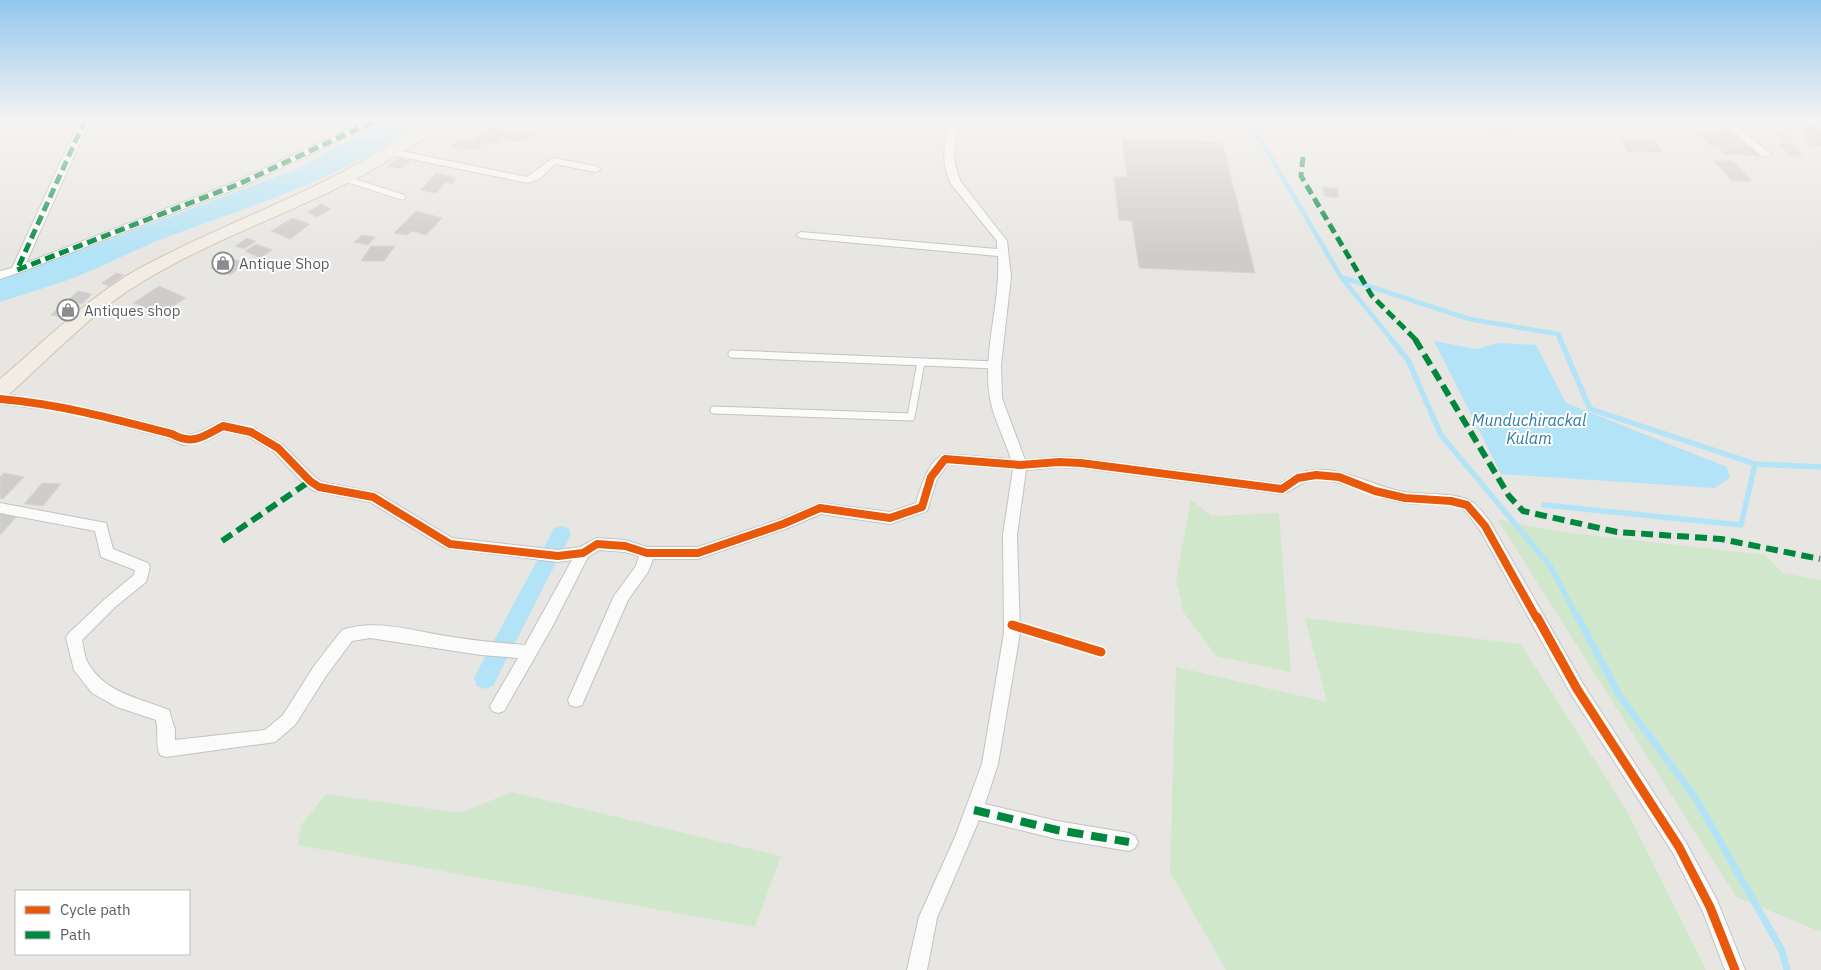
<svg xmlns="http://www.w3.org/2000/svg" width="1821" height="970" font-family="'IBM Plex Sans',sans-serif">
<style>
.green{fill:#d1e7cb}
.water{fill:#b3e3f6}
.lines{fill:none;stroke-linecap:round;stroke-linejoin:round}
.stream-far2{stroke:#b3e3f6;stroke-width:4.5}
.stream-far1{stroke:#b3e3f6;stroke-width:5.5}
.stream{stroke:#b3e3f6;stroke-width:7}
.canal{fill:#b3e3f6;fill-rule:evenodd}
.building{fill:#cfcdcb;stroke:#d8d5d1}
.service-far1-casing{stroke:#c4c3c3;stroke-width:7}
.service-casing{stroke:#c4c3c3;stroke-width:9}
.minor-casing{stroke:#c4c3c3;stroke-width:2}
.primary-casing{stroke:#d3c3ae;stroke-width:2}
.service-far1{stroke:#fcfbfb;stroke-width:5.5}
.service{stroke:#fcfbfb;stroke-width:7}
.minor{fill:#fcfbfb;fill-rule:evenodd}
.primary{fill:#f1ede5;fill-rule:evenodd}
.quiet-far2{stroke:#00873e;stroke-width:5;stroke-dasharray:10 5;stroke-linecap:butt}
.quiet-far1{stroke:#00873e;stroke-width:6;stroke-dasharray:12 6;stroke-linecap:butt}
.quiet{stroke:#00873e;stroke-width:8;stroke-dasharray:16 8;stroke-linecap:butt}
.cycleway-far1-casing{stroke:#fff;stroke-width:11}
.cycleway-casing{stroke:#fff;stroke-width:12}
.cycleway-far1{stroke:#e8590c;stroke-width:8}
.cycleway{stroke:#e8590c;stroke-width:9}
.labels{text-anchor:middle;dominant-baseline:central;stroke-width:4;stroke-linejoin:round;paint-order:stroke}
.poi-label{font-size:15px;fill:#585d61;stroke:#fff;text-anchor:start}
.water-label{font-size:16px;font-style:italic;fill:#2f7aa5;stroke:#fff}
</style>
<rect width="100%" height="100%" fill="#e8e6e2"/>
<!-- green -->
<path class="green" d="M1191 500 1212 516 1279 513 1291 672 1216 656 1184 613 1176 580Z
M1497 519 1555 531 1765 555 1783 573 1821 580V932L1736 897Z
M1305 618 1521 644 1626 809 1706 970H1226L1170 872 1176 667 1327 702Z
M512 792 781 856 755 927 297 845 302 824 326 794 460 813Z"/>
<!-- water -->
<path class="water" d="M386 120H420C345 179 257 203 170 236 140 247 112 262 83 274 56 285 27 293 0 302V280L295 170Z
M1434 341 1476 349 1499 343 1536 345 1566 403 1727 467 1730 478 1714 488 1501 474Z"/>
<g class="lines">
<!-- stream-far2 -->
<path class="stream-far2" d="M1249 120 1341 277 1392 340
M1341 277 1469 319 1558 334 1561 340"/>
<!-- stream-far1 -->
<path class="stream-far1" d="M1391 339 1408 360 1441 435 1551 567 1578 619
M1560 339 1590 409 1755 464
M1544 505 1741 525 1755 464 1821 467"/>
<!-- stream -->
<path class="stream" d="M1578 617 1619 695 1695 797 1782 951 1787 970"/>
<!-- canal -->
<path class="canal" d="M561 526 568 528 571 534 561 554 554 556 547 554 544 548 554 528Z
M546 555 553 557 556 563 493 686 485 689 477 686 474 679 477 672 539 557Z"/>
</g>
<!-- building -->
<path class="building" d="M480 120H507L500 129 533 133 525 142 502 140 499 143 484 142 477 150 451 147 458 139 474 141 485 128 473 127Z
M790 120H801L799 128 788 127Z
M1482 120H1503L1510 132 1489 131Z
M1795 120H1814L1821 131V146L1810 145Z
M1717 129H1730L1745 145H1709L1697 131H1719Z
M1777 133 1786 134 1793 142 1784 141Z
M1122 139 1222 142 1255 273 1139 268 1132 221 1119 220 1114 177H1127Z
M1621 139 1655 141 1663 153 1628 151Z
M1778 143 1792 144 1803 156H1789Z
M1717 145 1752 147 1760 156 1724 154Z
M397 158 411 161 405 166 392 163Z
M1714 161H1733L1752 181H1732Z
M392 163 405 166 400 169 388 166Z
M436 173 456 178 452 184 446 182 436 193 421 190Z
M1323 187 1338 189V198L1324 196Z
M321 204 331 209 317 217 307 212Z
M416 211 442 218 426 235 412 231 407 235 394 233Z
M292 218 310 224 290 239 271 231Z
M362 235 375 237 368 245 354 242Z
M247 238 256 241 244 249 235 246Z
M256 244 272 250 260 258 245 251Z
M371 246H395L384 261H361Z
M227 257 246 263 230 275 210 268Z
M116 273 124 275 109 286 102 283Z
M159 286 186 298 161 314 133 303Z
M78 291 92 294 82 304 67 301Z
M63 303 80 306 67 318 51 315Z
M4 473 24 477 3 499 0 498V477Z
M42 483 61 484 43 506 24 504Z
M0 512 17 516 1 534H0Z"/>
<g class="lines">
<!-- service-far1 casing -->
<g class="service-far1-casing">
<path id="service-far1" d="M346 179 402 197"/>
</g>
<!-- service casing -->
<g class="service-casing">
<path id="service" d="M732 354 995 365
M714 410 911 417 921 362"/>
</g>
<!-- minor casing -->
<g class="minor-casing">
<path id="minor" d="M80 120H90L26 263 235 182 368 120H381L243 186 21 272 0 279V271L12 268Z
M950 120H960C954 142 951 161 961 182L1007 241 1011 277 1001 365 1002 398 1025 460 1059 457 1081 458 1280 484C1291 476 1301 471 1315 470 1346 468 1374 487 1404 492 1421 495 1459 492 1472 502 1479 506 1485 516 1490 522L1583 684 1685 841 1717 900 1745 970H1725L1703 912 1673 853 1571 694 1480 530C1475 524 1469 514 1463 509 1451 502 1420 505 1405 503 1375 499 1348 480 1317 480 1301 480 1295 490 1282 494L1081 468 1059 467 1026 470 1017 535 1020 633 998 764 985 804 1057 821 1129 833 1135 836 1138 842 1135 848 1129 851 1057 839 979 820 937 918 927 970H907L919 917 955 837 982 764 1004 633 1003 535 1013 469 948 464 937 479 927 511 890 524 821 514 788 528 698 559H653L648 572 628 600 582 705 576 707 570 705 568 700 614 596 636 566 639 556 625 552 599 550 588 557 551 629 504 711 498 713 492 711 490 706 518 658 481 655 370 638 352 641 326 676 295 725 275 742 166 757 160 755C155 744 159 732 156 720L117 707 92 693 74 670 66 638 69 633 105 599 134 575 135 570 101 557 95 531 0 513V503L106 523 113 549 148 563 150 567 146 582 115 607 82 640C84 647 84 657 88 663 105 693 139 698 169 710L175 730V740L265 730 283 715 314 666 342 630C376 618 417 632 452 637 477 641 501 643 525 645L572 560 558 562 445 548 370 502 314 491 305 485 273 451 247 436 224 431 206 441 183 445 168 438 87 417 44 409 0 404V394C59 400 115 414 172 429L185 435 198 433 223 421 256 429 283 445 315 477 322 482 378 493 452 538 558 550 580 547 597 538 625 540 647 547H698L778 520 820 503 890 512 916 503C921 488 928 459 945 454L1011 459C1005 440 993 417 990 398 982 352 1001 303 998 256L801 238 796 235 801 232 997 249V241L952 185C940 164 944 143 950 120Z
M1719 120H1730L1771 154 1766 157 1762 156Z
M391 149 527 177 553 158 596 166 601 169 596 172 555 164 539 179 528 183 387 154V150Z"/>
</g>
<!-- primary casing -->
<g class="primary-casing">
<path id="primary" d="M425 120H443C433 135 406 149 391 159 310 208 217 235 137 285 89 315 49 359 7 396L0 398V379C46 340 89 296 142 267 236 216 340 186 425 120Z"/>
</g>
<!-- service-far1 -->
<use href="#service-far1" class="service-far1"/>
<!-- service -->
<use href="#service" class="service"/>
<!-- minor -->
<use href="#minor" class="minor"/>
<!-- primary -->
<use href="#primary" class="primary"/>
<!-- quiet-far2 -->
<path class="quiet-far2" d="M85 120 17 270 239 184 376 120
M1303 157 1301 176 1372 296 1416 340"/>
<!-- quiet-far1 -->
<path class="quiet-far1" d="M1415 339 1509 496 1523 511 1617 532 1721 539 1820 559
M222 541 310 481"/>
<!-- quiet -->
<path class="quiet" d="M974 810 1057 830 1129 842"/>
<!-- cycleway-far1 casing -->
<g class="cycleway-far1-casing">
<path id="cycleway-far1" d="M0 399C59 404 115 419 172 434 193 446 204 436 223 426L251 432 278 448 310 481 319 487 373 497 450 544 558 556 583 553 597 544 625 546 647 553H698L783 524 820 508 890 518 922 507 931 477 945 459 1020 465 1059 462 1081 463 1282 489 1298 478 1316 475 1339 477 1375 491 1405 498 1451 501 1467 505 1485 526 1537 619"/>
</g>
<!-- cycleway casing -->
<g class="cycleway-casing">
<path id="cycleway" d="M1537 617 1577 689 1679 847 1710 907 1735 970
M1012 625 1101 652"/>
</g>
<!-- cycleway-far1 -->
<use href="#cycleway-far1" class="cycleway-far1"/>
<!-- cycleway -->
<use href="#cycleway" class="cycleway"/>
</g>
<!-- sky -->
<linearGradient id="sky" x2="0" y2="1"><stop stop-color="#93c7ee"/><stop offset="0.47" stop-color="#f5f4f2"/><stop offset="1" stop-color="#f5f4f2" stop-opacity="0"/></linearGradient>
<rect width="1821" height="256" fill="url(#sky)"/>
<!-- icons -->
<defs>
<g id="shop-ring" transform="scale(1.125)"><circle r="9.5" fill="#fff" stroke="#8a8d8e" stroke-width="1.5"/><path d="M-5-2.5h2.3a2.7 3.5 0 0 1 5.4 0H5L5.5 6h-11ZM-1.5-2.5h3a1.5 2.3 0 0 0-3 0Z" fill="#8a8d8e"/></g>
</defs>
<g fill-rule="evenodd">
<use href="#shop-ring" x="223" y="263"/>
<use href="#shop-ring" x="68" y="310"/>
</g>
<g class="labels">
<!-- poi labels -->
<g class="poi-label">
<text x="239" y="263">Antique Shop</text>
<text x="84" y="310">Antiques shop</text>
</g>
<!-- water labels -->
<g class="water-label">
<text x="1529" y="420">Munduchirackal<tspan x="1529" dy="18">Kulam</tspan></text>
</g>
</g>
<!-- legend -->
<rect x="15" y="890" width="175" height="65" fill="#ffffff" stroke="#bcbec0"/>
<rect x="25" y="906" width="25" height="8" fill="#e8590c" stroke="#bcbec0"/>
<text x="60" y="915" font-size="15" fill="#585d61">Cycle path</text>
<rect x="25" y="931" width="25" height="8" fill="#00873e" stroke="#bcbec0"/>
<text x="60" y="940" font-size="15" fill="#585d61">Path</text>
</svg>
